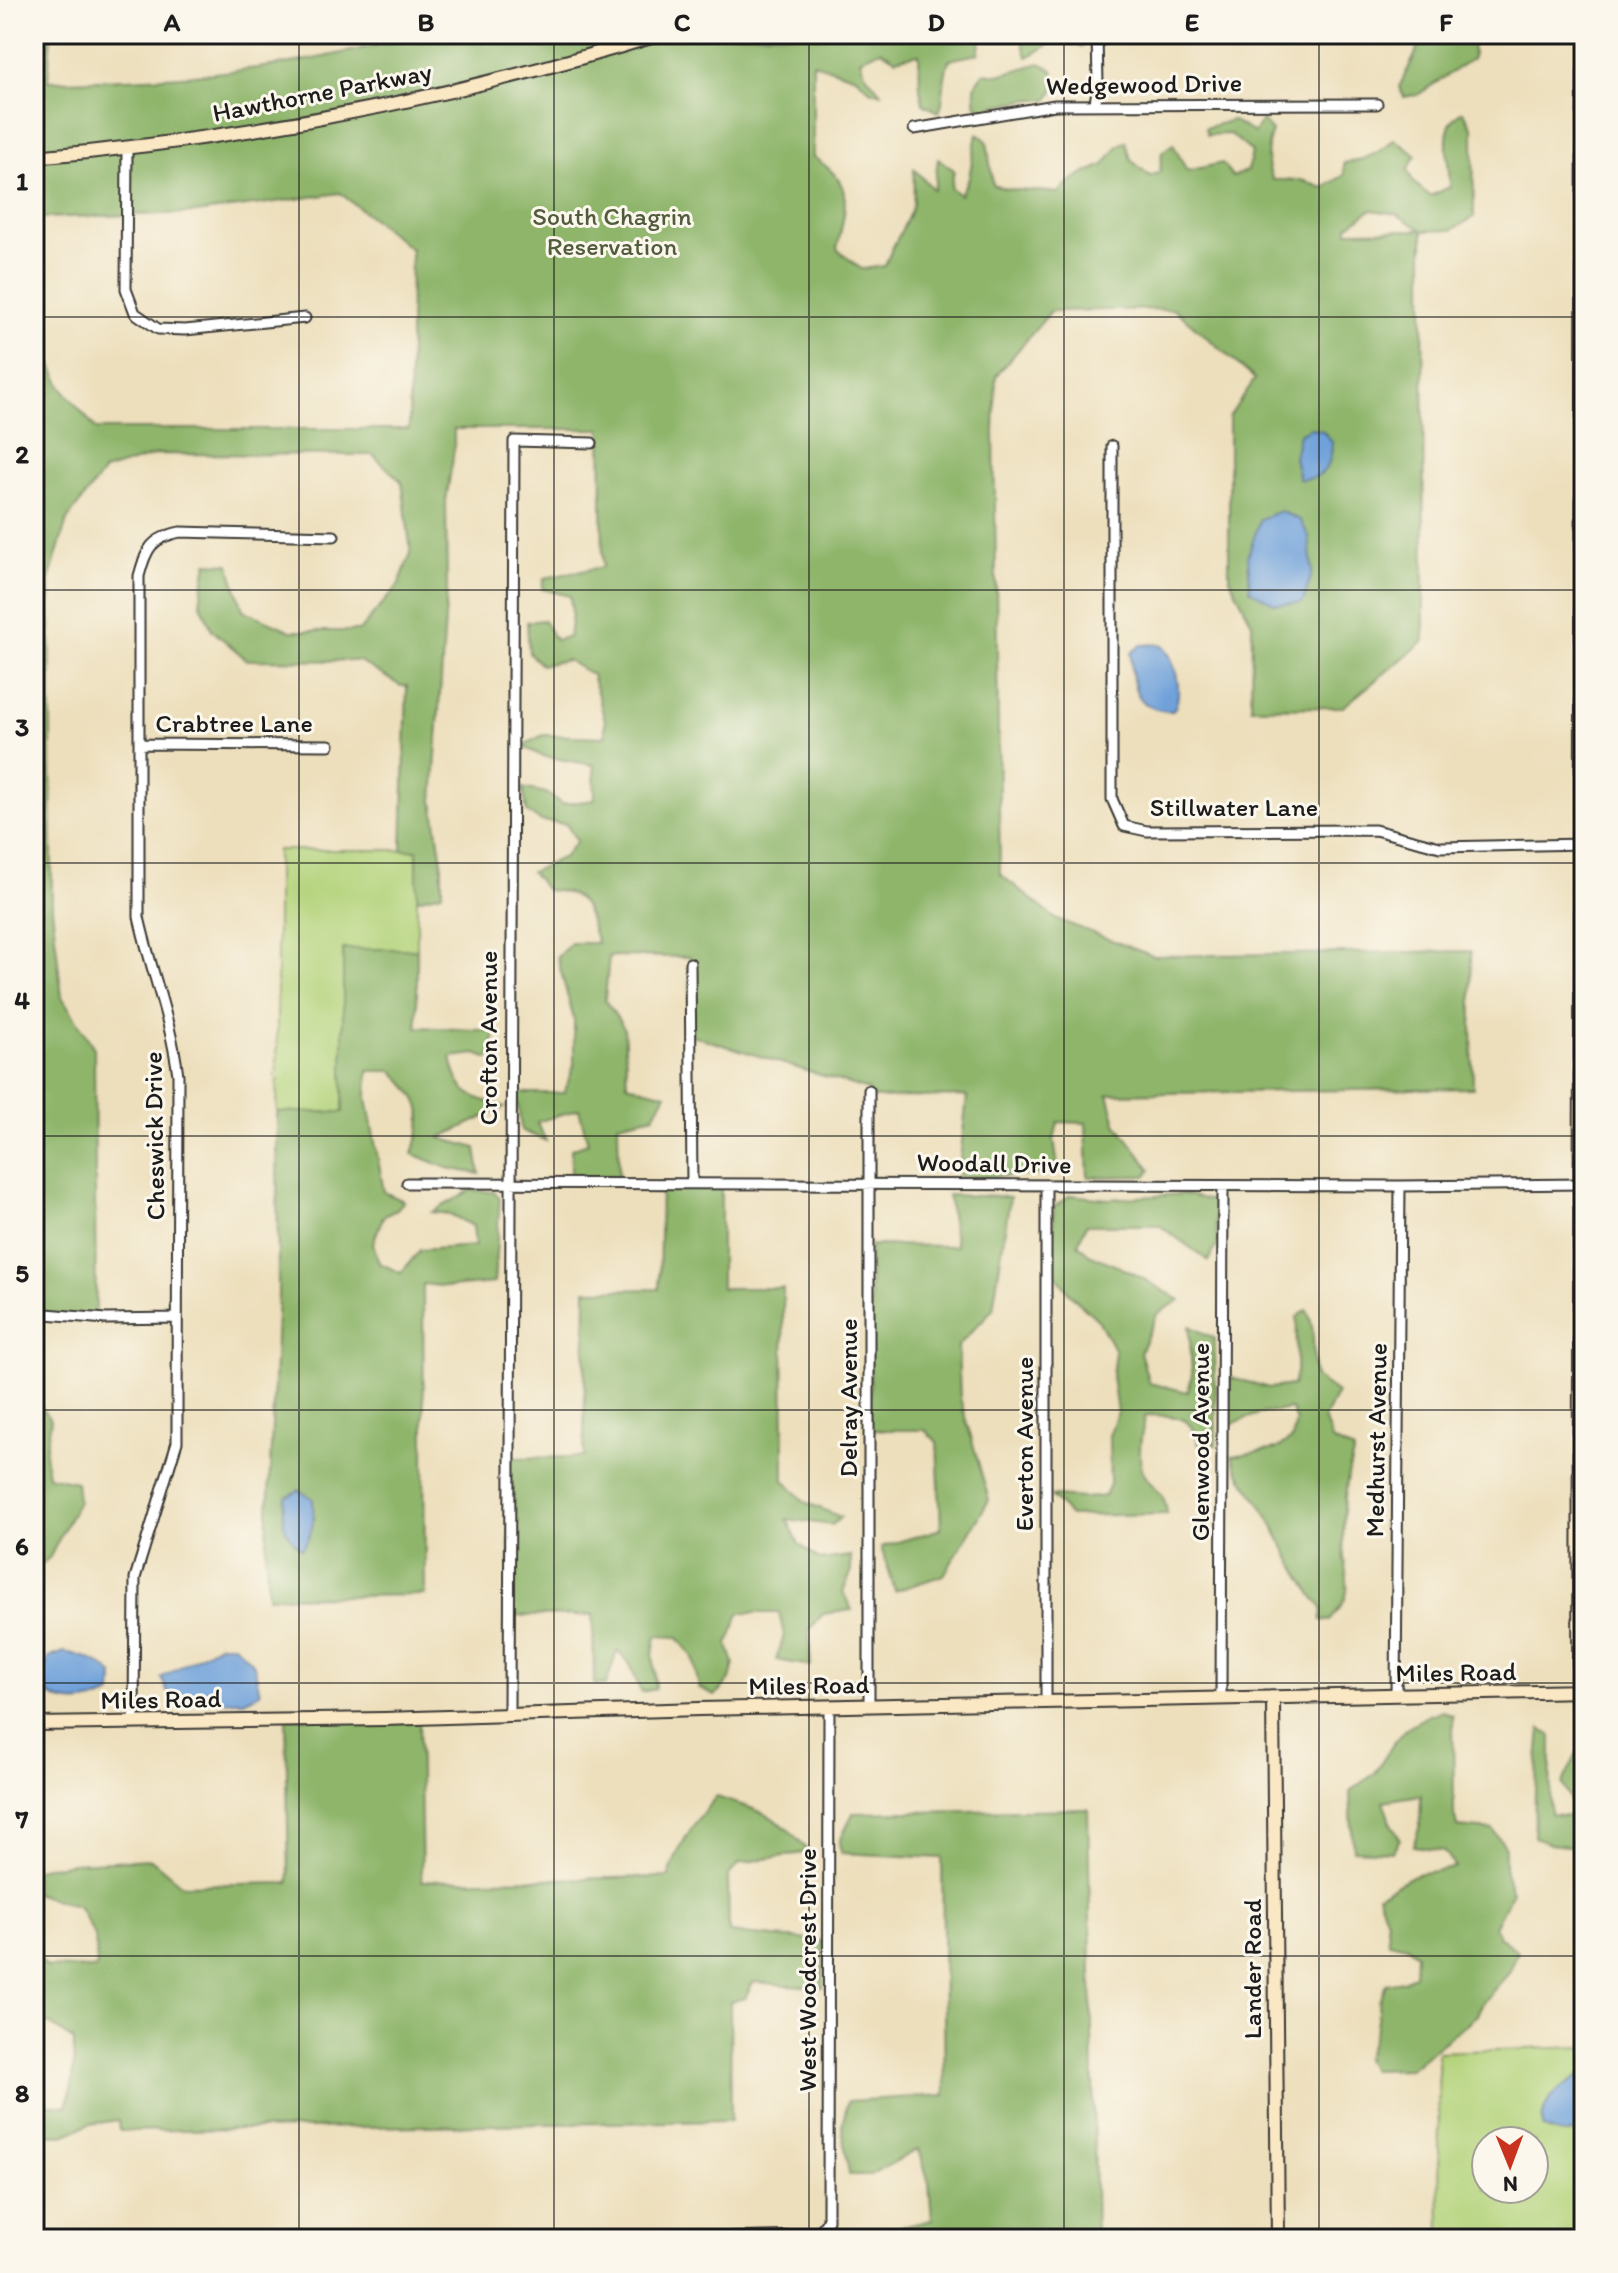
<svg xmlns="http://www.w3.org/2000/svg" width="1618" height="2273" font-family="Itim,sans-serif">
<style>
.green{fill:#b3d37a;stroke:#68784b;stroke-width:2;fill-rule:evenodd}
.forest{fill:#8eb56a;stroke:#556843;stroke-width:2;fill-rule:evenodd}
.water{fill:#6fa1da;stroke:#465e7b;stroke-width:2}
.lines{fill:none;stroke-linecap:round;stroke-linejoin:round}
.street-casing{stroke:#3b3934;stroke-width:13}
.secondary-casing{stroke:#3b3934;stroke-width:16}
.street{stroke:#fff;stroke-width:9}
.secondary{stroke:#fae7c3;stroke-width:12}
.grid{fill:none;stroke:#1c1c1c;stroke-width:2;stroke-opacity:0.55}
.labels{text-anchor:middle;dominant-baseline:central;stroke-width:6;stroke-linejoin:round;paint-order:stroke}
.street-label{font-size:26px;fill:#1c1c1c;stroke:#fbf7ec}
.park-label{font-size:26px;fill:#515c3d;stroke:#fbf7ec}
.neatline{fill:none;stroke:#1c1c1c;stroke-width:3}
.grid-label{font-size:26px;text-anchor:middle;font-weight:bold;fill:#1c1c1c}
</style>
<rect width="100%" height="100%" fill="#fbf7ec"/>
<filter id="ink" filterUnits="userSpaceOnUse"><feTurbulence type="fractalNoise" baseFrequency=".0125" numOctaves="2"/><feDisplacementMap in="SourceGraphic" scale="16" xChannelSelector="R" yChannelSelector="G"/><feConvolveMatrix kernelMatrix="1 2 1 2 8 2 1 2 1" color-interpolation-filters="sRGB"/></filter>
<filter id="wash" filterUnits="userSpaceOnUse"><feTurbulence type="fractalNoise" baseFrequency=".006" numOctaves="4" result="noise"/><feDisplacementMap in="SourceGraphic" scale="32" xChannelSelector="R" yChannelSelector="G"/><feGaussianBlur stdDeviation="1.8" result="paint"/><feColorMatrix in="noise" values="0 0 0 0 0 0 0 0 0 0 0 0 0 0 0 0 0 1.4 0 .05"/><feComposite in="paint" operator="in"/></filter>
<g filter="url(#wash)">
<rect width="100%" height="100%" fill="#eddfbc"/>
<!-- green -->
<path class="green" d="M277 850H417V949H343V1112H277Z
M1584 2047V2239H1440L1438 2052ZM1486 2141H1534V2189H1486Z"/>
<!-- forest -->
<path class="forest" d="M34 34H51L48 81C153 80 257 74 360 49 375 45 400 43 412 34H982L978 54 949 60C942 77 945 103 939 112L923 104 920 89 919 54 895 59 881 50 860 59 865 73 881 93 871 91 856 77 813 63V157C856 183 846 205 837 249L861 269 885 266C892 244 905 228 912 207 915 199 913 180 914 169L934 190 938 159 954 170 951 188 960 195 969 178 977 133 987 141 993 185C1014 193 1036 189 1058 193L1075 178 1104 165 1118 146 1126 141 1131 160 1150 176 1160 172 1162 152 1173 144 1187 171 1222 163 1233 177 1248 170 1252 152 1230 134 1207 135 1205 128 1232 120 1254 133 1262 120 1272 131C1266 149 1265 162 1273 180H1301L1323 188 1344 175V163C1365 160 1379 154 1394 139L1416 155 1408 170 1413 182 1430 196 1450 187C1450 163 1437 124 1463 111L1473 129 1474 217 1452 230 1423 231 1424 641 1343 707 1251 708 1252 623 1229 577V417L1255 379 1174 309 1051 311 996 376 994 431 1000 874 1056 919 1153 956 1471 951 1473 1088 1108 1094 1116 1123 1151 1170 1146 1176 1088 1177 1086 1123 1058 1122 1054 1140 1059 1174 958 1178 967 1096 869 1098 868 1090 691 1035 690 957 609 956 605 1000 624 1028 627 1084 666 1094 654 1116 618 1124 619 1175 571 1178V1149L588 1143 579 1109 537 1122 546 1141 521 1130 517 1093H564L574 1065V1020L557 957 571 943H597C585 908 588 892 546 890L531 872 564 857 577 841 566 824 541 821 527 812 523 788 546 793 562 804 595 800 594 765 542 756 522 746 543 735 605 737V720L592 675 567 660 541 665 529 653 527 622 544 620 555 640 569 637 572 613 570 596 542 589 544 578 603 567 601 429H454V450L446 501 447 588 433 801 442 862V893L417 899V850H402L407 686H401L359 661 247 660 212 630 200 602 207 563 229 564 243 610 291 631H359L398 586 411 553 402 482 373 455 158 454 104 471 67 520 50 577 52 908 62 997 94 1048 96 1318 34 1313V596L36 590 34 588ZM340 193 411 249 409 429H96L62 388 39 336 38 218 196 213ZM1371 210 1396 214 1422 230 1348 231V226Z
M1020 34H1085L1082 47C1042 35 1058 44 1027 57Z
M1212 34H1314C1290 39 1268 33 1248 51L1237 38Z
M1422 34H1472L1473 58 1419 94 1404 97 1399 87 1415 55Z
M1040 63 1053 70 1056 85 1048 100 1032 99 993 106 989 111 976 106C974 92 973 83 984 73L999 75Z
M343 949H417V1027L496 1031 489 1059 476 1054 451 1057C458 1096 471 1096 505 1107L440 1138 476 1148 480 1174 447 1168 413 1154C426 1109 425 1105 393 1071H368L367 1098 384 1192 404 1201 396 1210 383 1217 373 1243 379 1263 401 1273 420 1250 475 1246 473 1226 450 1214 432 1212 471 1190 494 1192 500 1198 494 1283 449 1287 423 1284 425 1595 268 1597 266 1558 278 1293 277 1112H343Z
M661 1183H721V1288H783L784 1480 805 1502 841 1517 832 1525 787 1519 799 1544 820 1560 851 1556V1573L843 1592 852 1610 823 1614 809 1630 811 1666 776 1660 784 1635 779 1613H739L728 1645 734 1664 730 1680 715 1696 699 1688 693 1657 677 1637 656 1636 653 1653 656 1689 641 1692 630 1664 617 1651 606 1685 594 1684 593 1615 509 1616V1458L584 1457 586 1290 659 1289Z
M1183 1194 1213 1201 1218 1243 1209 1261 1159 1225H1086L1078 1244 1089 1254 1133 1273 1180 1300 1157 1314 1140 1352 1149 1383 1188 1392 1192 1374 1189 1326 1214 1338 1216 1445H1199C1192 1413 1173 1416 1146 1415 1141 1433 1135 1460 1146 1477 1157 1494 1165 1490 1167 1514L1070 1516 1051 1496 1085 1498 1105 1496 1110 1484 1109 1436 1117 1413 1112 1376 1115 1351 1099 1321 1069 1293 1052 1270 1054 1207 1070 1195 1109 1199Z
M948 1195 1010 1197 993 1309 958 1346 960 1398 989 1500 944 1575 895 1591 881 1547 941 1529 937 1442 925 1430H870V1245L956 1246Z
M1307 1310C1317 1331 1311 1353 1315 1377L1337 1393 1324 1418 1332 1440 1354 1451C1344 1484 1342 1522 1344 1557 1345 1572 1351 1587 1344 1601 1341 1608 1334 1615 1330 1621L1321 1620 1322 1608C1295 1575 1281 1535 1257 1499 1247 1484 1237 1475 1232 1456L1276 1449 1292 1439 1296 1421 1291 1409 1259 1414 1228 1425 1224 1379 1233 1378 1269 1388 1293 1385 1296 1372 1297 1317Z
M34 1397 51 1421 45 1453 48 1476 76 1482 78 1501 50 1557 34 1572Z
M1443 1711 1453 1716 1454 1812 1457 1827 1493 1830 1505 1846V1872L1512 1893 1494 1926 1499 1937 1518 1951 1509 1973 1484 2001 1477 2015 1410 2069 1371 2070 1365 2059 1376 2028 1379 2001 1386 1984 1403 1981 1415 1975 1416 1954 1407 1946 1388 1942 1387 1921 1378 1895 1416 1874 1455 1868 1444 1851 1413 1846 1420 1825 1421 1795 1383 1801 1391 1824 1400 1839 1392 1852 1353 1850 1350 1792 1375 1773 1393 1744 1408 1727 1429 1715Z
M419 1717 422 1881 669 1877C676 1847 696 1820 716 1797 761 1811 779 1814 809 1852L740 1863 728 1876 729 1933 823 1941V1988L753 1982 745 1998 730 2002 731 2121 120 2131 119 2120 90 2124 63 2135 34 2134V2102L67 2107 73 2080 74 2041 42 2019 34 2023V1954L47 1967 97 1969 95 1937 79 1907 34 1893V1869L73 1863 151 1859 182 1885 289 1883 286 1718Z
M1584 1723V1848L1550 1844 1534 1837 1535 1792 1541 1729 1551 1736 1550 1814 1571 1816 1570 1799 1562 1784 1581 1746Z
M1088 1809 1096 2239H847L932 2220 929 2183 919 2149 870 2175H849L842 2125 848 2101 945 2095 942 1858 841 1853 839 1843 853 1813Z"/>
<!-- water -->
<path class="water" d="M1310 428 1323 431 1332 442C1332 464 1324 481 1299 479L1294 458 1299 434Z
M1280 511 1300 520 1309 536 1312 573 1303 603 1275 604 1250 590 1248 556 1260 519Z
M1160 644C1176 657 1184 693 1173 711 1135 712 1131 685 1131 653L1141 645Z
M299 1490 313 1499C314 1518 314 1534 301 1549 282 1530 281 1524 286 1497Z
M220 1644H234L254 1665 260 1693 244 1701H175L168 1693 161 1678Z
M64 1652C84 1656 99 1660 113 1675L112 1694C89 1704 62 1708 42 1689L43 1673 48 1658Z
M1584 2072V2127C1571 2137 1556 2135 1543 2127 1539 2097 1563 2088 1584 2072Z"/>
</g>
<g filter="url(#ink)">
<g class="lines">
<!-- street casing -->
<g class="street-casing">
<path id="street" d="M1095 103 1098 84 1097 34
M914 129 1055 105 1377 104
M127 149 126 289 135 313 158 329 185 330 305 318
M1112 446V799L1124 826 1147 831 1375 830 1440 847 1584 844
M139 744 329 745
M690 963 692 1183
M869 1090V1706
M407 1183 1400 1186 1584 1184
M1046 1186V1702
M34 1313 106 1319 177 1318
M1396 1695 1400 1186
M1221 1699 1223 1186
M509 1714 514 441 592 443
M134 1720 135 1578 177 1442V1423L178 1075C171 1019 151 972 139 917V576C146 549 151 538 180 532L334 536
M682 2239 804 2236 821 2230 828 2220 829 1707"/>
</g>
<!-- secondary casing -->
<g class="secondary-casing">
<path id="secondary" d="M34 157C246 139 458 97 661 34
M1579 1692 1584 71
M1273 1699 1278 2239
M34 1724 384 1719 699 1709 1584 1691"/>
</g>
<!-- street -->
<use href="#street" class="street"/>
<!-- secondary -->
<use href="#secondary" class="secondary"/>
</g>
</g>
<!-- grid -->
<path class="grid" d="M299 34V2239M554 34V2239M809 34V2239M1064 34V2239M1319 34V2239M34 317H1584M34 590H1584M34 863H1584M34 1136H1584M34 1410H1584M34 1683H1584M34 1956H1584"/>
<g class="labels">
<!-- street labels -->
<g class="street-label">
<text transform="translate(1144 84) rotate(-1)">Wedgewood Drive</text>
<text transform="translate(322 92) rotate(-11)">Hawthorne Parkway</text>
<text x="234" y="723">Crabtree Lane</text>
<text x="1234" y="807">Stillwater Lane</text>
<text transform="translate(488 1038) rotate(-90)">Crofton Avenue</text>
<text transform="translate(154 1136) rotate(-91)">Cheswick Drive</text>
<text transform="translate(994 1163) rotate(1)">Woodall Drive</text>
<text transform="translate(848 1398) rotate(-90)">Delray Avenue</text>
<text transform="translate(1376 1440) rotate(-89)">Medhurst Avenue</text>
<text transform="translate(1200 1442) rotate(-90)">Glenwood Avenue</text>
<text transform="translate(1024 1444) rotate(-90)">Everton Avenue</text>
<text transform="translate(1456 1672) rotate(-1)">Miles Road</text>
<text transform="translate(809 1685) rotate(-1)">Miles Road</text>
<text transform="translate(161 1699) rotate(-1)">Miles Road</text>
<text transform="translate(1252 1969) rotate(-90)">Lander Road</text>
<text transform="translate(807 1970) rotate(-90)">West Woodcrest Drive</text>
</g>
<!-- park labels -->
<g class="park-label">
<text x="612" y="216">South Chagrin<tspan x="612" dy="30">Reservation</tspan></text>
</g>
</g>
<!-- margin -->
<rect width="1618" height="2273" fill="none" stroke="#fbf7ec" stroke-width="88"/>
<!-- north arrow -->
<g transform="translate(1510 2165) rotate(179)"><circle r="38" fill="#fbf7ec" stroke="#a29f99" stroke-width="2"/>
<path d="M0-6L14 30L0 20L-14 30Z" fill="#c8321e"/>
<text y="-12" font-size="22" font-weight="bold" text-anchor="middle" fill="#1c1c1c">N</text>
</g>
<rect x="44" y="44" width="1530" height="2185" class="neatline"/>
<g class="grid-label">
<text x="172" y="31">A</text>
<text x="426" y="31">B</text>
<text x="682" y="31">C</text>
<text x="936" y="31">D</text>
<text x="1192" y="31">E</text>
<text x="1446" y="31">F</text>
<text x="22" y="190">1</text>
<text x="22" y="463">2</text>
<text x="22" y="736">3</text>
<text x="22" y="1009">4</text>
<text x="22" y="1282">5</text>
<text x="22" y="1555">6</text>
<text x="22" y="1828">7</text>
<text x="22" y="2102">8</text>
</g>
</svg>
